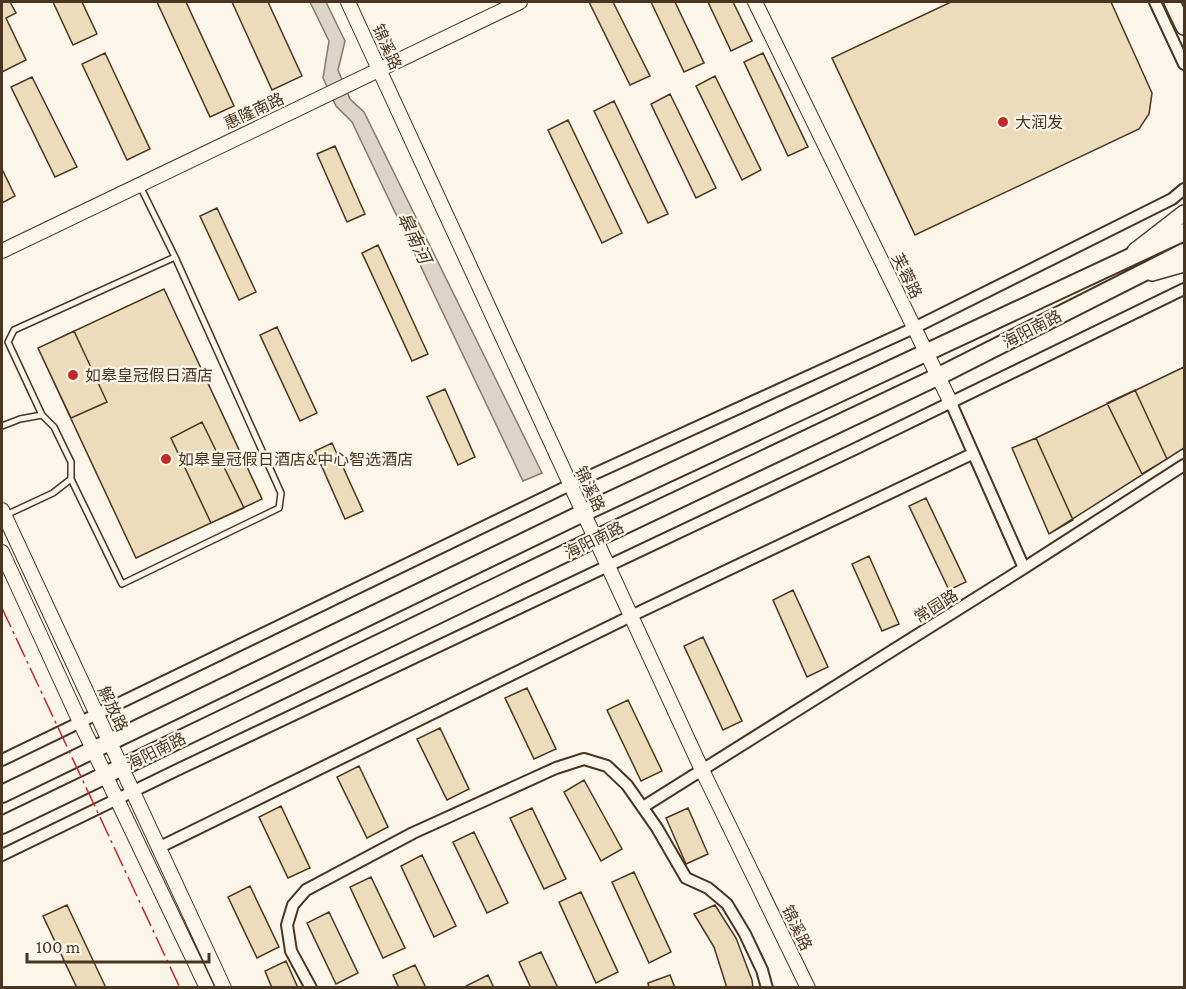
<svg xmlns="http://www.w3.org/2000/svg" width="1186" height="989" font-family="'Crimson Pro','Noto Sans SC',serif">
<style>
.water{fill:#dcd4c6;stroke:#887966;stroke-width:1.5}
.building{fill:#ecdcbc;stroke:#4a3520;stroke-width:1.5}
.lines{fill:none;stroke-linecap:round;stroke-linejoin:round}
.service-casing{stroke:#4a3520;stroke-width:8}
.minor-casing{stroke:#4a3520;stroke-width:14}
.tertiary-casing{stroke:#4a3520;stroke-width:16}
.secondary-casing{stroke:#4a3520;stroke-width:18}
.primary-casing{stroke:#4a3520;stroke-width:20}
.service{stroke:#fbf6e9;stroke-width:5}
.minor{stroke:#fbf6e9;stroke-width:10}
.tertiary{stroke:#fbf6e9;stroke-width:14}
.secondary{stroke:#fbf6e9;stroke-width:15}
.primary{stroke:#fbf6e9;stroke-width:16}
.power{stroke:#c62828;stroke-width:1.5;stroke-dasharray:21 4.5 3 4.5;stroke-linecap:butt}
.poi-dot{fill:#c62828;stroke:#fbf6e9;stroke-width:2}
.labels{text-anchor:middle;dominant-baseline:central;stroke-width:4.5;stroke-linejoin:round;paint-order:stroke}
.street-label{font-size:16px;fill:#4a3520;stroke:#fbf6e9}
.poi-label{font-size:16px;fill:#4a3520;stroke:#fbf6e9;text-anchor:start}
.water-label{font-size:18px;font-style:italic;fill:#4a3520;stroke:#fbf6e9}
</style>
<rect width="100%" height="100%" fill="#fbf6e9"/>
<!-- water -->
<path class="water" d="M310 2H326L345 41 338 70 350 99 364 112 542 473 523 481 352 122 336 106 323 78 329 41Z"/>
<!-- building -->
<path class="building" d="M2 2H10L16 13 6 18 26 60 2 72Z
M53 2H82L97 34 73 45Z
M157 2H186L234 106 210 117Z
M232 2H268L302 76 272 90Z
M589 2H613L650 76 630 85Z
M651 2H675L704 63 684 72Z
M708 2H733L752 41 731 51Z
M951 2H1111L1152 93 1149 114 1139 129 915 235 832 58Z
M105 53 150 149 127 160 82 64Z
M763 53 808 147 788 156 744 62Z
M715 76 761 170 742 180 696 86Z
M32 77 77 167 55 177 11 87Z
M670 94 716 188 696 198 651 104Z
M614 101 668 214 648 223 594 111Z
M568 120 622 233 602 243 548 130Z
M335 146 365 214 347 222 317 154Z
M2 169 15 196 2 203Z
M217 208 256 292 239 300 200 216Z
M378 245 428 354 412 361 362 253Z
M164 289 262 499 136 558 38 348Z
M277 327 317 413 300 421 260 335Z
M74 331 107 402 71 418 38 348Z
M1184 367V448L1049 534 1012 448 1036 438Z
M445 389 475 457 458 465 427 397Z
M1135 390 1167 459 1142 474 1107 403Z
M202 422 244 508 211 523 171 438Z
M1036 438 1073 520 1049 534 1012 448Z
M332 443 363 511 345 519 315 451Z
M926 498 966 582 949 590 909 506Z
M869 556 899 624 882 631 852 564Z
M793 590 828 667 807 677 773 600Z
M703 637 742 721 723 730 684 646Z
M527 688 556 749 534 759 505 698Z
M628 700 662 771 641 781 607 710Z
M440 728 469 789 447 800 417 739Z
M359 766 388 827 367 838 337 777Z
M584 780 622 849 601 861 564 792Z
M281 806 310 868 288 878 259 817Z
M532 808 566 879 544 889 510 818Z
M688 808 708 854 686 864 666 818Z
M474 832 508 903 487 913 453 842Z
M422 855 456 926 434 937 401 866Z
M634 872 671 952 649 963 612 882Z
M371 877 405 948 383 958 350 887Z
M250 886 279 947 257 958 228 897Z
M581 892 618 972 596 983 559 902Z
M67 905 106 988H77L43 916Z
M715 905 736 938 752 980 753 988H727L714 947 694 914Z
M329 912 358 973 336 984 307 923Z
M541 952 558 988H531L519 962Z
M286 961 298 988H272L265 971Z
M415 965 426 988H399L393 975Z
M488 975 494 988H467L466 986Z
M670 975 675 988H649L648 983Z"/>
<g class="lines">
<!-- service casing -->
<g class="service-casing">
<path id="service" d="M42 415 8 342 14 330 175 257
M2 426 20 419 42 415 54 427 71 462V479L53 493 6 515
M71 479 122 584 279 508 281 493 175 257 140 186"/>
</g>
<!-- minor casing -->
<g class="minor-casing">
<path id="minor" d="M1155 2 1184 64
M951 403 1024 568
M2 760 570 485 914 328 1172 199 1184 189
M643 807 1024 568 1184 465
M158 848 631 616 972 454
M2 855 179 769 857 448 1184 289
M311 988 291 951 287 925 293 905 306 890 413 833 556 768 584 759 607 766 627 785 657 828 686 878 708 888 727 904 745 934 762 970 767 988"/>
</g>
<!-- tertiary casing -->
<g class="tertiary-casing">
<path id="tertiary" d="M348 2 702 770 808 988
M755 2 951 403
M2 251 520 2
M2 510 224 988
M2 552 80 722 207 988"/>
</g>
<!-- secondary casing -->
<g class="secondary-casing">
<path id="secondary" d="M1172 2 1184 27
M1135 251 1184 213
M1152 273 1184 264"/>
</g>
<!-- primary casing -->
<g class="primary-casing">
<path id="primary" d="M2 794 583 513 1184 232
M2 825 595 539 937 377 1184 252"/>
</g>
<!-- service -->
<use href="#service" class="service"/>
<!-- minor -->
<use href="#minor" class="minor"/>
<!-- tertiary -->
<use href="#tertiary" class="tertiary"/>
<!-- secondary -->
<use href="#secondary" class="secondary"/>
<!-- primary -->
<use href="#primary" class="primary"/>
<!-- power -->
<path class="power" d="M2 608 180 988"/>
</g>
<!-- markers -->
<g class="poi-dot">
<circle cx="1003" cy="122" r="6"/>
<circle cx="73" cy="375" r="6"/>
<circle cx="166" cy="459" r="6"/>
</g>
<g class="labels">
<!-- street labels -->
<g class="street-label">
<text transform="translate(387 47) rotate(66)">锦溪路</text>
<text transform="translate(254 111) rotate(-25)">惠隆南路</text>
<text transform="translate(907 276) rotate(64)">芙蓉路</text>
<text transform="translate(1032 329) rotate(-27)">海阳南路</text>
<text transform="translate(590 489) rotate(65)">锦溪路</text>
<text transform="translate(594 540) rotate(-26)">海阳南路</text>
<text transform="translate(936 606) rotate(-32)">常园路</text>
<text transform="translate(113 709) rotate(65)">解放路</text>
<text transform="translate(156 751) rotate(-26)">海阳南路</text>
<text transform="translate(797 928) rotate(64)">锦溪路</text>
</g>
<!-- poi labels -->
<g class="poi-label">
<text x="1015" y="122">大润发</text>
<text x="85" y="375">如皋皇冠假日酒店</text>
<text x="178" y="459">如皋皇冠假日酒店&amp;中心智选酒店</text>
</g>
<!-- water labels -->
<g class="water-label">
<text transform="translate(414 238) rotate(64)">皋南河</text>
</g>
</g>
<!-- border -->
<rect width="1186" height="989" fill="none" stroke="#4a3520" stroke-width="6"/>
<!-- scale -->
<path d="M27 953v9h182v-9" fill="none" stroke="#4a3520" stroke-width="3"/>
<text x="36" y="953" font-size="18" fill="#4a3520" stroke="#fbf6e9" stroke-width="4.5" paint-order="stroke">100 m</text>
</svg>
